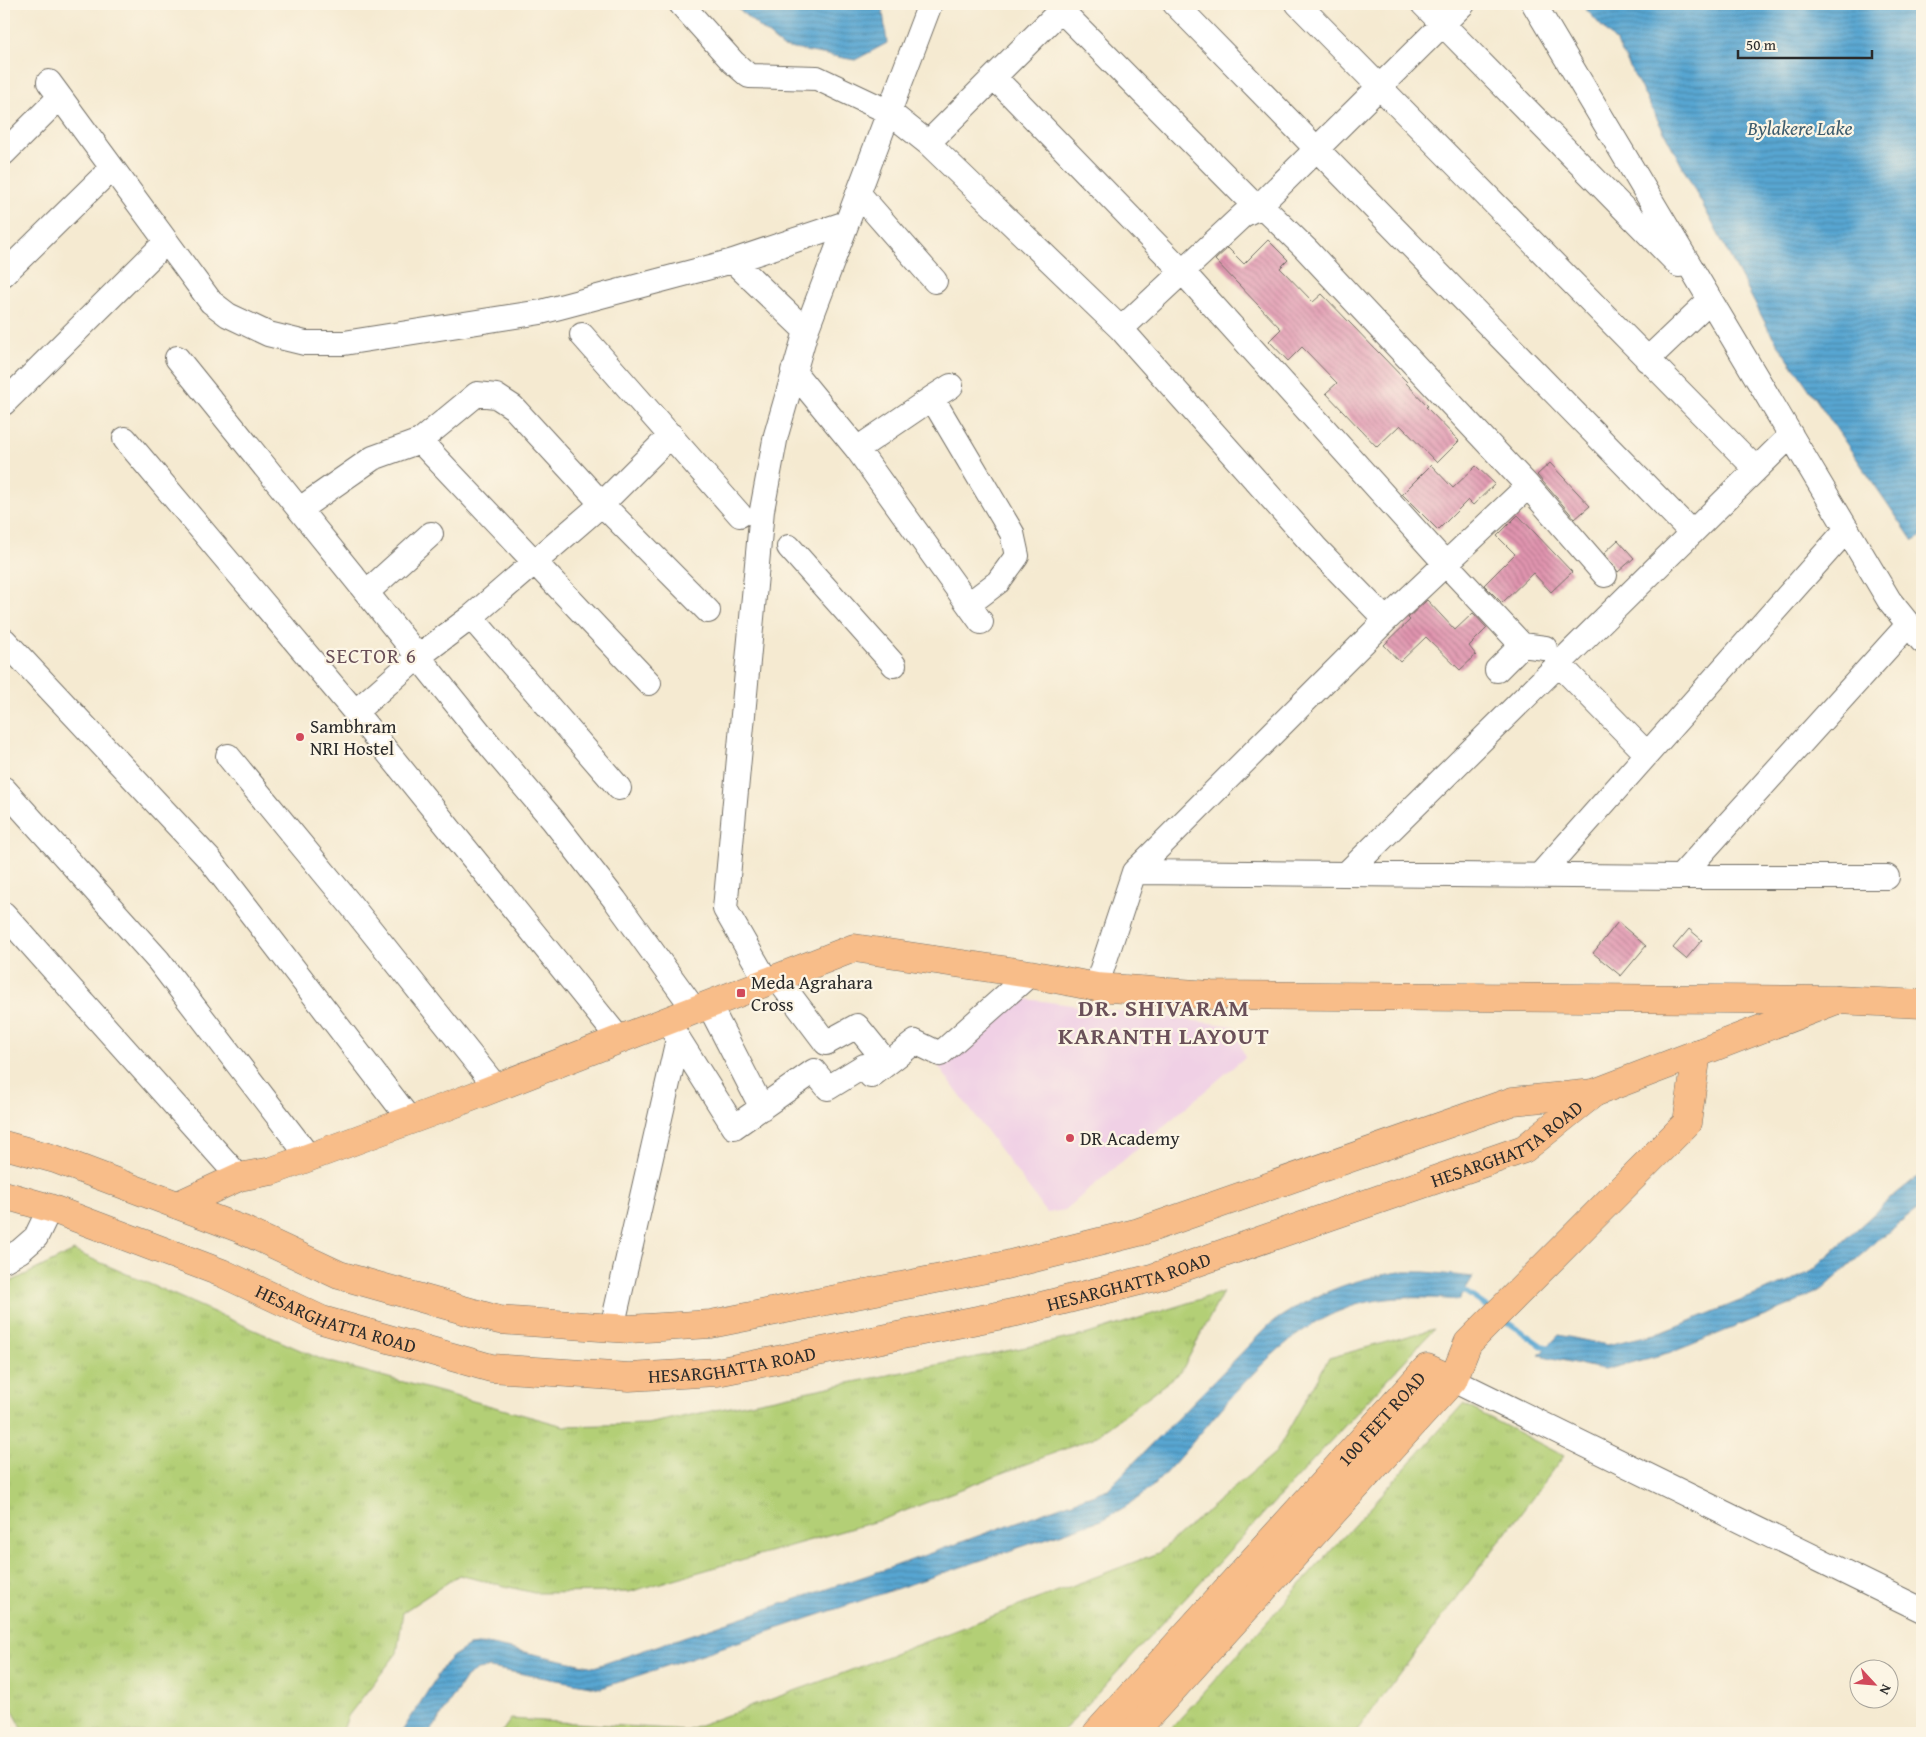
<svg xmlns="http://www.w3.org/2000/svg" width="1926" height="1737" font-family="'Gentium Book Plus',serif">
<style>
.built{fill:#f0d0e5}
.grass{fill:url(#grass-tufts);stroke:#6f7d50}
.water{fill:url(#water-rules);stroke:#42687e}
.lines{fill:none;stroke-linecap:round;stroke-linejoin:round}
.stream{stroke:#58a6d1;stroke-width:5.5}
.building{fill:url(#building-back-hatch)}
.minor-casing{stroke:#726e65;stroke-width:26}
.major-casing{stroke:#726e65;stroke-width:29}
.minor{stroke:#fff;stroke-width:24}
.major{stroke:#f8bd89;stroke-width:28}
.poi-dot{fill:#d1495b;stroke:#fcf5e5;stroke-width:2}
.labels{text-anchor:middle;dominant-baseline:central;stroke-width:4.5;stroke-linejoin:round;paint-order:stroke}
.poi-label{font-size:19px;fill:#2b2b2b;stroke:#fcf5e5;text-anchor:start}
.street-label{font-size:19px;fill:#2b2b2b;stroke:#fcf5e5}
.water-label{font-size:20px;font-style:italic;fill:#3d5c6d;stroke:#fcf5e5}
.quarter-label{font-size:21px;letter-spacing:1px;fill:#6a5059;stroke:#fcf5e5}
.district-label{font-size:24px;font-weight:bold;letter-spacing:1px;fill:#6a5059;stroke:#fcf5e5}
</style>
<defs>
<pattern id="grass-tufts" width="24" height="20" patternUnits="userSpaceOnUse" patternTransform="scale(1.25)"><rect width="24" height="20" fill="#b3cf76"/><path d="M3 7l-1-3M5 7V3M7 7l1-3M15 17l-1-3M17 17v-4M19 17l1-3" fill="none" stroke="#9ab266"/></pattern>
<pattern id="water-rules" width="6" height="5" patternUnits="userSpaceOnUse" patternTransform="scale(1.25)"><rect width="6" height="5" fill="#58a6d1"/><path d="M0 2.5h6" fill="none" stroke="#4987aa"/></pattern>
<pattern id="building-back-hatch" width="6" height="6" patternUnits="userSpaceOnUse" patternTransform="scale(1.25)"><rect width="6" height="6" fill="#e094af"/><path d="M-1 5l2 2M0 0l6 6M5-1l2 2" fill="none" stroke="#b6798f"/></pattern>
</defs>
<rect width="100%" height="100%" fill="#fcf5e5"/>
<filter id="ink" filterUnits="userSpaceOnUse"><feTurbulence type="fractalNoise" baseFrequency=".02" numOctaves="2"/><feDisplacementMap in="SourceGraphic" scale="10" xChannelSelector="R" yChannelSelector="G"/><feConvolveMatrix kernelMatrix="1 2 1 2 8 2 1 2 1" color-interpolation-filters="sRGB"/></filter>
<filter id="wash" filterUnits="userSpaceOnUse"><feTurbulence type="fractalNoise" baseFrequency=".0096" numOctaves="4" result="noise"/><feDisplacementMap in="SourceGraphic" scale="20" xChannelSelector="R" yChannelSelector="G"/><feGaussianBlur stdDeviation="1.12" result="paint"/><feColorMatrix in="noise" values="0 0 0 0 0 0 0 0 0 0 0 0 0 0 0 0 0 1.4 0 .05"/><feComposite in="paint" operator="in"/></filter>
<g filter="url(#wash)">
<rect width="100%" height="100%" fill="#f5ead1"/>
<!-- built -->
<path class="built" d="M1018 998 1234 1026 1245 1057 1065 1210 1047 1213 938 1066Z"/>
<!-- grass -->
<path class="grass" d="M74 1251 323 1360 564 1426 647 1424 1085 1335 1223 1292 1181 1372 1093 1438 884 1519 629 1592 534 1593 459 1575 403 1612 397 1653 348 1716 342 1733H25L4 1695V1285Z
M1434 1329 1061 1733H501L511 1719 686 1730 833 1677 1158 1553 1276 1452 1329 1358Z
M1463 1404 1564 1456 1355 1733H1167Z"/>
<!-- water -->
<path class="water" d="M732 4H882L887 43 855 60 783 47Z
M1581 4H1922V536L1913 541 1770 332 1617 43Z
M1922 1173V1206L1879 1239 1823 1289 1795 1303 1675 1351 1605 1370 1539 1355 1559 1335 1607 1345 1663 1332 1809 1273 1891 1198Z
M1400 1272H1425L1473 1277 1459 1300C1423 1297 1384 1295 1350 1307 1267 1335 1216 1422 1156 1483 1141 1498 1122 1509 1104 1519L601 1688 490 1668 477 1670 466 1677 430 1733H401L445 1664 452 1657 469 1646 487 1644 594 1667 895 1566 1108 1489 1269 1325C1309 1296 1351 1279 1400 1272Z"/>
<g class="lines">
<!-- stream -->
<path class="stream" d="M1458 1291H1464L1490 1309
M1502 1318 1542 1346 1553 1348"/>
</g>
<g id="blocks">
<!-- building -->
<path class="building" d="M1268 240 1288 260 1280 268 1313 302 1322 294 1407 382 1406 383 1428 406 1426 407 1459 441 1437 463 1400 425 1377 447 1326 393 1337 383 1302 347 1288 361 1269 341 1281 329 1215 260 1228 248 1244 264Z
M1550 463 1590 506 1575 519 1537 475Z
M1431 465 1453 488 1476 466 1495 484 1473 505 1468 500 1438 530 1402 494Z
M1518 515 1572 572 1551 592 1533 573 1502 603 1484 585 1515 554 1497 536Z
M1618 540 1634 558 1618 572 1604 553Z
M1427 600 1455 630 1473 613 1487 628 1469 646 1476 655 1460 670 1426 637 1400 662 1384 645 1410 620 1408 618Z
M1618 922 1646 946 1621 976 1593 953Z
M1689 929 1702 940 1686 959 1673 948Z"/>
</g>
</g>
<g filter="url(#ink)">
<use href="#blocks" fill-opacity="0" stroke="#726e65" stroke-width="1"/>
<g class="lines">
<!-- minor casing -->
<g class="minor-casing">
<path id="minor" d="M681 4 733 62 749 76 817 78 889 112 928 143 1121 329 1315 547 1386 620
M1175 4 1692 533
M1298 4 1756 469
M1423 4 1679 265
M1534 4 1889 600 1922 641
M1061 10 1257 208 1463 4
M994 77 1182 271 1445 563 1522 645 1545 648
M49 82 211 302 228 315 268 334 305 343H344L541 312 733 261 846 223
M928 143 1067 4
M4 153 60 97
M858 193 935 281
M733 261 806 331
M4 274 112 168
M1121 329 1243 215 1257 208H1264L1306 249 1528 486 1605 575
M582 335 740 515
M177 358 492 748 552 819 615 900 691 1005V1012
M1647 360 1710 300
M793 371 857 449 932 398 1012 533 1017 556 998 582 969 604
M932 398 951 386
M4 403 166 242
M125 439 355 712 620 1040
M420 441 477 394 496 396 513 407 602 504 708 611
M857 449 981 622
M300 509 373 458 420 441 649 683
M789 547 894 665
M367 592 431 534
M471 617 619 788
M4 640 210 860 410 1120
M1559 664 1647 754
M1497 670 1522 645
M355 712 418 657 471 617 602 504 671 435
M228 756 350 904 496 1087
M4 789 158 960 309 1157
M1134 872 1680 877H1887
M1346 874 1791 435
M1540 875 1847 529
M1680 877 1909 624
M4 914 239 1177
M777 978 826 1043 857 1026 887 1063
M767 982 725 909 762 510 776 435 806 331 930 4
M1096 987 1134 872 1386 620 1528 486
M709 1005 762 1108
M667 1021 734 1127 814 1071 828 1088 864 1066 871 1076 915 1042 940 1054 1030 974
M4 1260 20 1251 36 1237 50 1208
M612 1328 678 1039
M1453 1380 1922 1610"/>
</g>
<!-- major casing -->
<g class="major-casing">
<g id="major">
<path d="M4 1145 55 1159 241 1229 339 1275 499 1320 629 1329 711 1324 1006 1265 1139 1232 1513 1101 1594 1093 1837 1000"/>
<path id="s1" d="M4 1195 50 1208 222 1273 322 1320 491 1368 629 1377 717 1372 1017 1312 1152 1278 1524 1149 1594 1093"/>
<path d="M178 1205 239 1177 272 1171 446 1107 854 948 1030 974 1096 987 1211 995 1837 1000 1922 1004"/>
<path id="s2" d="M1097 1733 1427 1368 1453 1380"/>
<path d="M1133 1733 1453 1380 1468 1343 1687 1123 1697 1053"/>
</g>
</g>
<!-- minor -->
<use href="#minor" class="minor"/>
<!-- major -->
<use href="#major" class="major"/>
</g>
</g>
<!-- markers -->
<g class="poi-dot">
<circle cx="300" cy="737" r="5"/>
<rect x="736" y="988" width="10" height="10" rx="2.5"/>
<circle cx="1070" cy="1138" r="5"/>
</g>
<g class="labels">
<!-- poi labels -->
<g class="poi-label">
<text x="310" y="726">Sambhram<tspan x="310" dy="22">NRI Hostel</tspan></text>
<text x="751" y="982">Meda Agrahara<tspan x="751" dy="22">Cross</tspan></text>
<text x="1080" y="1138">DR Academy</text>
</g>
<!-- street labels -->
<g class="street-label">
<text stroke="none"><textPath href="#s1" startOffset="1570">HESARGHATTA ROAD</textPath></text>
<text stroke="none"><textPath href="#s1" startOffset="1166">HESARGHATTA ROAD</textPath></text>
<text stroke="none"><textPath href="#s1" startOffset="355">HESARGHATTA ROAD</textPath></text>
<text stroke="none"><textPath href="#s1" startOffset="760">HESARGHATTA ROAD</textPath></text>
<text stroke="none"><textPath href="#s2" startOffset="424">100 FEET ROAD</textPath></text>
</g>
<!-- water labels -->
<g class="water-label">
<text x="1800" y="127">Bylakere Lake</text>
</g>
<!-- quarter labels -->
<g class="quarter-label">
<text x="371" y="655">SECTOR 6</text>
</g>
<!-- district labels -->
<g class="district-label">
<text x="1164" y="1007">DR. SHIVARAM<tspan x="1164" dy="28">KARANTH LAYOUT</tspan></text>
</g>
</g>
<!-- margin -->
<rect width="1926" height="1737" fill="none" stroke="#fcf5e5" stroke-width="20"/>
<!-- north arrow -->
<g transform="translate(1874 1684) rotate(116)"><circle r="24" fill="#fcf5e5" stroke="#a8a49b"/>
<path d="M0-4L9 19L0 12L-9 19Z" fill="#d1495b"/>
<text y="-8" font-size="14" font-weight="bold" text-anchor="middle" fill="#2b2b2b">N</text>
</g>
<!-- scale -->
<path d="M1738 50v8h134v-8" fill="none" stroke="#2b2b2b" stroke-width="2.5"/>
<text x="1746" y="50" font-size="15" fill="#2b2b2b" stroke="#fcf5e5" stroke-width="4" paint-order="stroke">50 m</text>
</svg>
